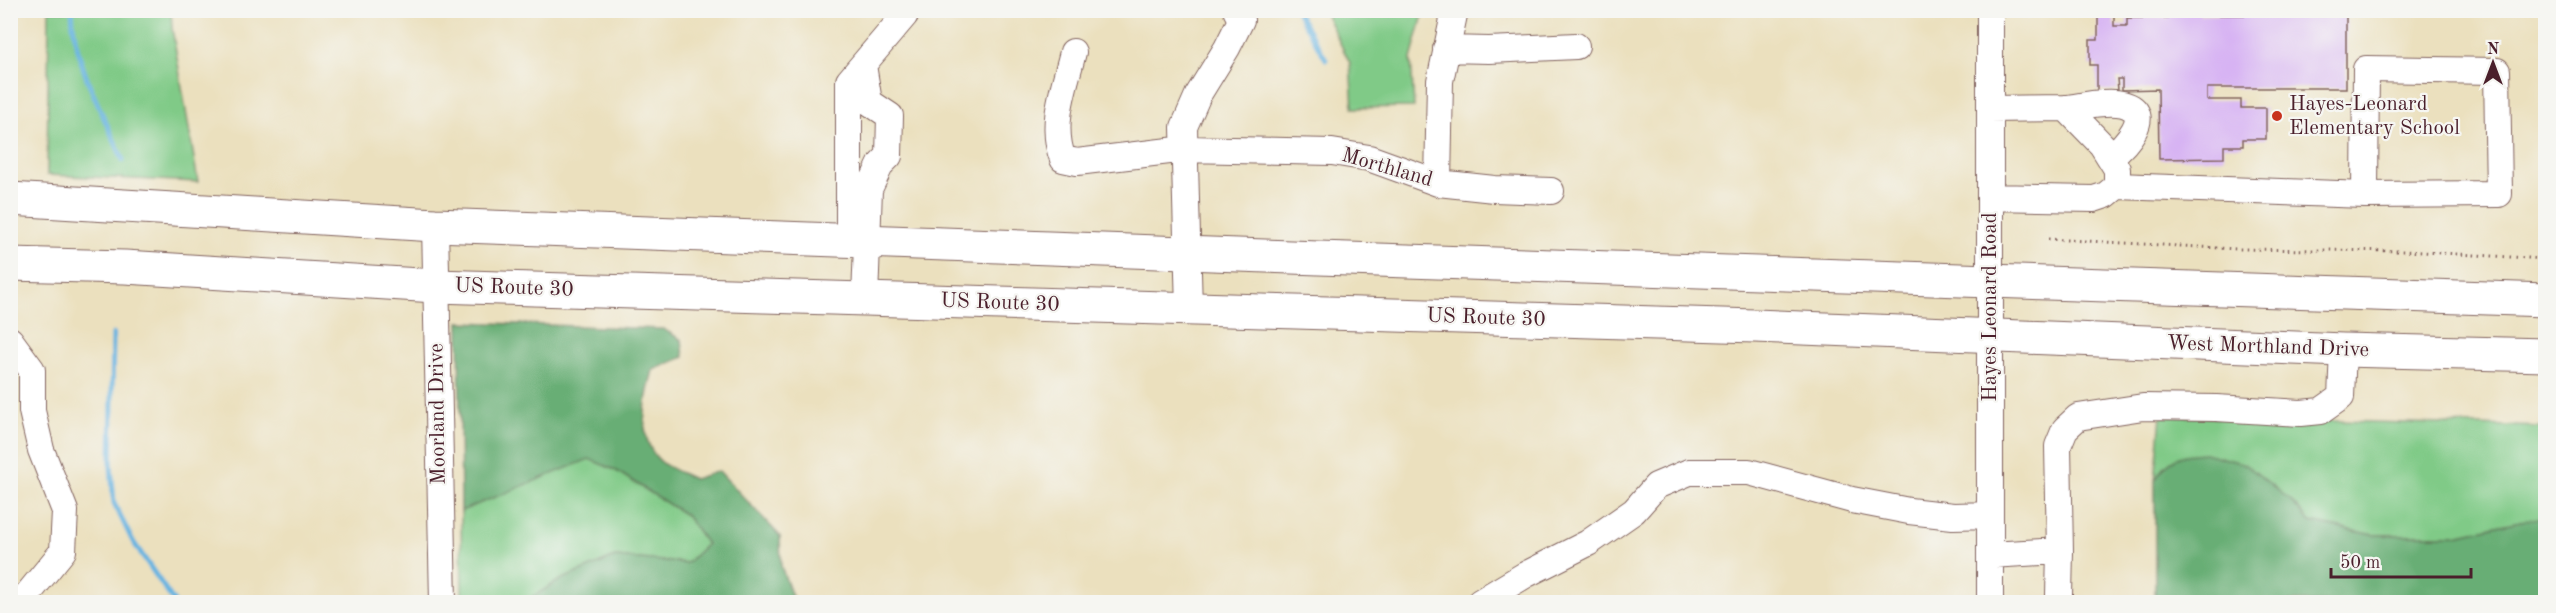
<svg xmlns="http://www.w3.org/2000/svg" width="2556" height="613" font-family="'Old Standard TT',serif">
<style>
.green{fill:#80ca87;stroke:#657459;stroke-width:1.5}
.forest{fill:#68ae74;stroke:#596650;stroke-width:1.5}
.lines{fill:none;stroke-linecap:round;stroke-linejoin:round}
.stream{stroke:#68b4e1;stroke-width:5}
.building{fill:#d7b3f3}
.minor-casing{stroke:#82635e;stroke-width:28}
.highway-casing{stroke:#82635e;stroke-width:35}
.path{stroke:#82635e;stroke-width:3;stroke-dasharray:1.5 4.5;stroke-linecap:butt}
.minor{stroke:#fff;stroke-width:26}
.highway{stroke:#fff;stroke-width:33}
.poi-dot{fill:#c8321e;stroke:#f6f6f2;stroke-width:2}
.labels{text-anchor:middle;dominant-baseline:central;stroke-width:4.5;stroke-linejoin:round;paint-order:stroke}
.poi-label{font-size:21px;fill:#4a1f2b;stroke:#f6f6f2;text-anchor:start}
.street-label{font-size:21px;fill:#4a1f2b;stroke:#f6f6f2}
</style>
<rect width="100%" height="100%" fill="#f6f6f2"/>
<filter id="ink" filterUnits="userSpaceOnUse"><feTurbulence type="fractalNoise" baseFrequency=".0167" numOctaves="2"/><feDisplacementMap in="SourceGraphic" scale="12" xChannelSelector="R" yChannelSelector="G"/><feConvolveMatrix kernelMatrix="1 2 1 2 8 2 1 2 1" color-interpolation-filters="sRGB"/></filter>
<filter id="wash" filterUnits="userSpaceOnUse"><feTurbulence type="fractalNoise" baseFrequency=".008" numOctaves="4" result="noise"/><feDisplacementMap in="SourceGraphic" scale="24" xChannelSelector="R" yChannelSelector="G"/><feGaussianBlur stdDeviation="1.35" result="paint"/><feColorMatrix in="noise" values="0 0 0 0 0 0 0 0 0 0 0 0 0 0 0 0 0 1.4 0 .05"/><feComposite in="paint" operator="in"/></filter>
<g filter="url(#wash)">
<rect width="100%" height="100%" fill="#ebe0be"/>
<!-- green -->
<path class="green" d="M49 11H171L172 28 198 182 47 175Z
M1324 11H1424L1411 59 1414 107 1353 108 1350 63Z
M2161 416 2545 427V518L2520 521 2456 535H2374L2310 522 2290 500 2164 466 2155 481Z
M589 458 615 470 686 515 707 544 687 563 615 557 561 580 524 602H462L461 511Z"/>
<!-- forest -->
<path class="forest" d="M459 322 663 329 682 340 684 357 653 370C645 399 635 443 664 464 673 470 684 474 694 479L719 471 780 536 781 566 794 602H524L560 580 615 557 687 563 707 544 686 515 615 470 589 459 461 511Z
M2205 453 2245 464 2290 500 2310 522 2374 535H2456L2520 521 2545 518V602H2155V481C2168 458 2179 454 2205 453Z"/>
<g class="lines">
<!-- stream -->
<path class="stream" d="M72 10C73 63 103 113 123 160
M1296 10 1326 59
M113 334 111 466 114 503 132 540 174 602"/>
</g>
<g id="blocks">
<!-- building -->
<path class="building" d="M2168 10H2200V15H2346V88H2207V100H2241V108H2266V139H2243V146H2224V158L2159 159 2158 89 2122 90V79H2117L2118 90H2097V65H2090V40H2098V14L2114 13V26H2127V18H2168Z"/>
</g>
</g>
<g filter="url(#ink)">
<use href="#blocks" fill-opacity="0" stroke="#82635e" stroke-width="1.5"/>
<g class="lines">
<!-- minor casing -->
<g class="minor-casing">
<path id="minor" d="M1990 10V602
M1446 49 1489 50 1576 46
M1073 52C1065 86 1049 124 1063 159L1077 162 1186 149 1332 152 1369 158 1438 183 1494 189 1551 191
M863 65 869 102 890 116 889 156 881 164 869 189 865 299
M2066 108C2083 106 2107 100 2123 104 2157 113 2123 147 2110 157
M1990 109 2066 108 2102 145 2117 169V186L2106 195 2094 199 1990 197
M1438 183 1440 81 1455 10
M2117 186 2365 195 2499 194 2497 71 2366 69 2365 195
M435 225 443 602
M849 241V81L905 15V10
M1189 309 1184 127 1198 95 1227 48 1241 20 1236 10
M10 340 32 370V411L41 450 65 511 63 551 27 595
M1990 555 2060 551 2058 446 2065 429 2078 417 2143 407 2216 408 2301 413 2321 411 2341 397 2343 350
M2059 595 2060 551
M1480 602 1525 575 1588 543 1634 511 1656 486 1689 472H1749L1852 500 1909 511 1953 516 1990 515"/>
</g>
<!-- highway casing -->
<g class="highway-casing">
<path id="highway" d="M10 199 435 225 1319 258 2546 300
M10 264 125 267 436 286 1755 326 2343 350 2546 355"/>
</g>
<!-- path -->
<path class="path" d="M2048 239 2237 249 2405 251 2546 259"/>
<!-- minor -->
<use href="#minor" class="minor"/>
<!-- highway -->
<use href="#highway" class="highway"/>
</g>
</g>
<!-- markers -->
<circle class="poi-dot" cx="2277" cy="116" r="6"/>
<g class="labels">
<!-- poi labels -->
<g class="poi-label">
<text x="2289" y="104">Hayes-Leonard<tspan x="2289" dy="24">Elementary School</tspan></text>
</g>
<!-- street labels -->
<g class="street-label">
<text transform="translate(1387 168) rotate(16)">Morthland</text>
<text transform="translate(514 288) rotate(2)">US Route 30</text>
<text transform="translate(1000 303) rotate(2)">US Route 30</text>
<text transform="translate(1990 307) rotate(-90)">Hayes Leonard Road</text>
<text transform="translate(1486 318) rotate(2)">US Route 30</text>
<text transform="translate(2268 347) rotate(2)">West Morthland Drive</text>
<text transform="translate(438 414) rotate(-91)">Moorland Drive</text>
</g>
</g>
<!-- margin -->
<rect width="2556" height="613" fill="none" stroke="#f6f6f2" stroke-width="36"/>
<!-- north arrow -->
<g transform="translate(2493 63)" stroke="#f6f6f2" stroke-width="4.5" paint-order="stroke">
<path d="M0-4.5L10 22L0 15L-10 22Z" fill="#4a1f2b"/>
<text y="-9" font-size="16" font-weight="bold" text-anchor="middle" fill="#4a1f2b">N</text>
</g>
<!-- scale -->
<path d="M2331 568v9h140v-9" fill="none" stroke="#4a1f2b" stroke-width="3"/>
<text x="2340" y="568" font-size="18" fill="#4a1f2b" stroke="#f6f6f2" stroke-width="4.5" paint-order="stroke">50 m</text>
</svg>
